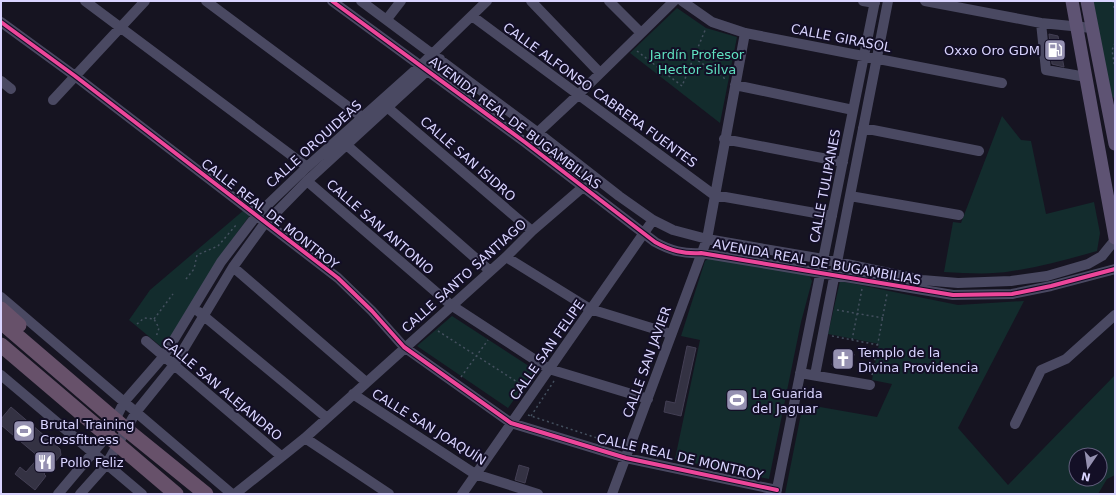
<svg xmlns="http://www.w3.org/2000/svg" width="1116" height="495" font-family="'DejaVu Sans',sans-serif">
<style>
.green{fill:#132c2d;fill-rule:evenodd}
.building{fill:#343243;stroke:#433f54}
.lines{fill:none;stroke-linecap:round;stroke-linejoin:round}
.path{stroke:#44505f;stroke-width:1.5;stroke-dasharray:2 3;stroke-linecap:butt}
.minor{stroke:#4a4962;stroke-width:10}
.major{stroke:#5e5373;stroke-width:13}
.highway{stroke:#67516a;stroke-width:15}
.cycleway-casing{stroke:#130f26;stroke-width:6}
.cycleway{stroke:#ed469a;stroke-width:4}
.labels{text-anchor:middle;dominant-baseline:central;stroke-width:4;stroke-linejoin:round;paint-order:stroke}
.street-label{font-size:13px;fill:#d9d4ff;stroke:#130f26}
.poi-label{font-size:13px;fill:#d9d4ff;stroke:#130f26;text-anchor:start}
.park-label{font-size:13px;fill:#5fe0c0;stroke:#130f26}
</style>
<rect width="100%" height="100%" fill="#161421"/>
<!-- green -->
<path class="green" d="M1093 1H1115V99L1111 95Z
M677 8 706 28 737 37 720 123 630 53Z
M1002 116 1021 140 1031 141 1046 214 1094 202 1100 233 1097 251C1069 259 1041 267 1012 271 990 275 967 273 944 272L953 222 961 223Z
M244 210 250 215 218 259 164 349 129 320 150 290Z
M709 258 809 275 812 281 801 322 769 479 675 459 700 340 681 336 705 261Z
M840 281 958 305 1024 301 958 428 1008 485 1115 375V475L1107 479 1098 494H785L803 404 877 417 892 384 872 380 879 344 828 334ZM1076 455H1100V479H1076Z
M452 316 535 370 508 408 417 346Z"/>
<!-- building -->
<path class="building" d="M1049 34 1058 36 1064 67 1052 64Z
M687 346 696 348 681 416 664 412 666 401 675 403Z
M835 350 854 354 851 369 832 365Z
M11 407 60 449 61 455 44 474 46 476 35 490 15 474 20 467 26 472 39 457 1 425V419Z
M519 465 529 468 525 483 515 480Z"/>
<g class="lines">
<!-- path -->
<path class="path" d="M1113 1 1115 13
M1115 43 1112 50 1115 69
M637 51 682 86 706 28
M694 58 727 80
M186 279 194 269 197 255 218 246 237 224
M837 310 883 318
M154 319 173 294
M137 324 144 318 154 319 159 328 156 337
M438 331 525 387
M832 336 878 345
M852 340 862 289
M872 375 887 294
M461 377 488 340
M528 415 600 439
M531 416 554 381"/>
<!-- minor -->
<path class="minor" d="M85 1 307 167
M206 1 362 117
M332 1 526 143 655 242C671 251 684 254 701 253L953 295 1012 294 1051 286 1115 269
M361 1 537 132 619 196 653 220 673 230 707 239 823 259 922 280 958 283 1011 281 1047 276 1088 264 1102 256 1115 240
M531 1 600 73
M609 1 641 33
M682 1 712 22 745 33 1002 83
M863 1 875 3
M925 1 1041 23 1092 28
M472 16 714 195 832 216
M387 19 401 1
M1 22 75 76 338 278 372 311 404 347 511 423 626 458 777 490
M1041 23 1046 70 1086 77
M1 81 11 89
M735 85 853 110
M53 100 145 1
M387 107 532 231
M863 128 979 151
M533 137 578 95 674 1
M724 139 843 162
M342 141 489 270
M307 181 451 305 549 369 648 399
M850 196 959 215
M506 257 590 309 671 334
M233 267 366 382
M1 297 232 494
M199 312 327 418
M146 341 281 456
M800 373 870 385
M1 375 142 494
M815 375 888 1
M353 394 475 474 538 494
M1015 424 1041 370 1066 359 1115 315
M305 438 389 494
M58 494 107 436 124 402 164 356 221 262 256 216 307 167 421 65 487 1
M80 494 106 465 136 412 174 365 233 267 262 227 307 181 440 59
M235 494 305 438 506 257 532 231 583 187
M462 494 653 220
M612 494 707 239 745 33
M776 494 875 1"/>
<!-- major -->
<path class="major" d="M1072 1 1115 238
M1087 1 1115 144"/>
<!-- highway -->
<path class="highway" d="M1 309 19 325
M1 322 127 430 206 494
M1 345 176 494"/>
<!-- cycleway casing -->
<g class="cycleway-casing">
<path id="cycleway" d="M332 1 526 143 655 242C671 251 684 254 701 253L953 295 1012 294 1051 286 1115 269
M1 22 75 76 338 278 372 311 404 347 511 423 626 458 777 490"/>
</g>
<!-- cycleway -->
<use href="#cycleway" class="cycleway"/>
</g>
<!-- icons -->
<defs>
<g id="fuel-square" transform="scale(1.15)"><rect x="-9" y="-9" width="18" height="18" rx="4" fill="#9591b1" stroke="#130f26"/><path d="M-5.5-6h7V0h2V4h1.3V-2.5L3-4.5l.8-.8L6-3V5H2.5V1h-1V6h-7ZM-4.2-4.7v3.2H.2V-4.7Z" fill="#fff"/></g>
<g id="church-square" transform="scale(1.15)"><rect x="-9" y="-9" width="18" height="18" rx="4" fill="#9591b1" stroke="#130f26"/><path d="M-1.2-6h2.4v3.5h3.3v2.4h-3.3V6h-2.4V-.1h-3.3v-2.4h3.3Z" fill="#fff"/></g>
<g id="stadium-square" transform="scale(1.15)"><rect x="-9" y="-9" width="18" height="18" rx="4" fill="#9591b1" stroke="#130f26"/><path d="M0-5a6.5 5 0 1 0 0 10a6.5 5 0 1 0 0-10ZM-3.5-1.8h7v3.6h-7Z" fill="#fff"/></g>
<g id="restaurant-square" transform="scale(1.15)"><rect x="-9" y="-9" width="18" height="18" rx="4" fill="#9591b1" stroke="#130f26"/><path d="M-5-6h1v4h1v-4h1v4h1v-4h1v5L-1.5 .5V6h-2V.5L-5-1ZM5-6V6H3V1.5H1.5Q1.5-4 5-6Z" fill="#fff"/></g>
</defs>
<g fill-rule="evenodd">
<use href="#fuel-square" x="1055" y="50"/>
<use href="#church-square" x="843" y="359"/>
<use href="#stadium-square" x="737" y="400"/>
<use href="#stadium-square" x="24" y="431"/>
<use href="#restaurant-square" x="45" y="462"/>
</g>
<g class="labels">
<!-- street labels -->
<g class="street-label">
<text transform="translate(841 38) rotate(11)">CALLE GIRASOL</text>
<text transform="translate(600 95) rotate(36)">CALLE ALFONSO CABRERA FUENTES</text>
<text transform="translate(515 123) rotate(37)">AVENIDA REAL DE BUGAMBILIAS</text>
<text transform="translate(314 144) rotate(-42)">CALLE ORQUIDEAS</text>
<text transform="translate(468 159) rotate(41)">CALLE SAN ISIDRO</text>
<text transform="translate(825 186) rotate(-79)">CALLE TULIPANES</text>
<text transform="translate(270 214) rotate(38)">CALLE REAL DE MONTROY</text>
<text transform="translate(380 227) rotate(41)">CALLE SAN ANTONIO</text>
<text transform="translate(817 262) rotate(10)">AVENIDA REAL DE BUGAMBILIAS</text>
<text transform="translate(464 276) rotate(-42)">CALLE SANTO SANTIAGO</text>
<text transform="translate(547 350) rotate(-55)">CALLE SAN FELIPE</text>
<text transform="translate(647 362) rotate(-70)">CALLE SAN JAVIER</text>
<text transform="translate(222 389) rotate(40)">CALLE SAN ALEJANDRO</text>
<text transform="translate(429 427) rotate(32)">CALLE SAN JOAQUÍN</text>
<text transform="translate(680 457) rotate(13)">CALLE REAL DE MONTROY</text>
</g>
<!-- poi labels -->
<g class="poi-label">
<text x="1040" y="50" text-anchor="end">Oxxo Oro GDM</text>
<text x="858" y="352">Templo de la<tspan x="858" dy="15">Divina Providencia</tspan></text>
<text x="752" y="393">La Guarida<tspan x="752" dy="15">del Jaguar</tspan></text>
<text x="40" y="424">Brutal Training<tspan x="40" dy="15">Crossfitness</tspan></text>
<text x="60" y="462">Pollo Feliz</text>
</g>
<!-- park labels -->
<g class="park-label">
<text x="697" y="54">Jardín Profesor<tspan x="697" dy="15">Hector Silva</tspan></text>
</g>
</g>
<!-- border -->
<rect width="1116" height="495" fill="none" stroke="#d9d4ff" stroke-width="4"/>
<!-- north arrow -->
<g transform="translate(1088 467) rotate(193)"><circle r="19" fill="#130f26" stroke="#625e7d"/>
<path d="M0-3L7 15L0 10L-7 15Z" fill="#9591b1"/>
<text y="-6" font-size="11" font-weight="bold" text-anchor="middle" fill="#d9d4ff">N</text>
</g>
</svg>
